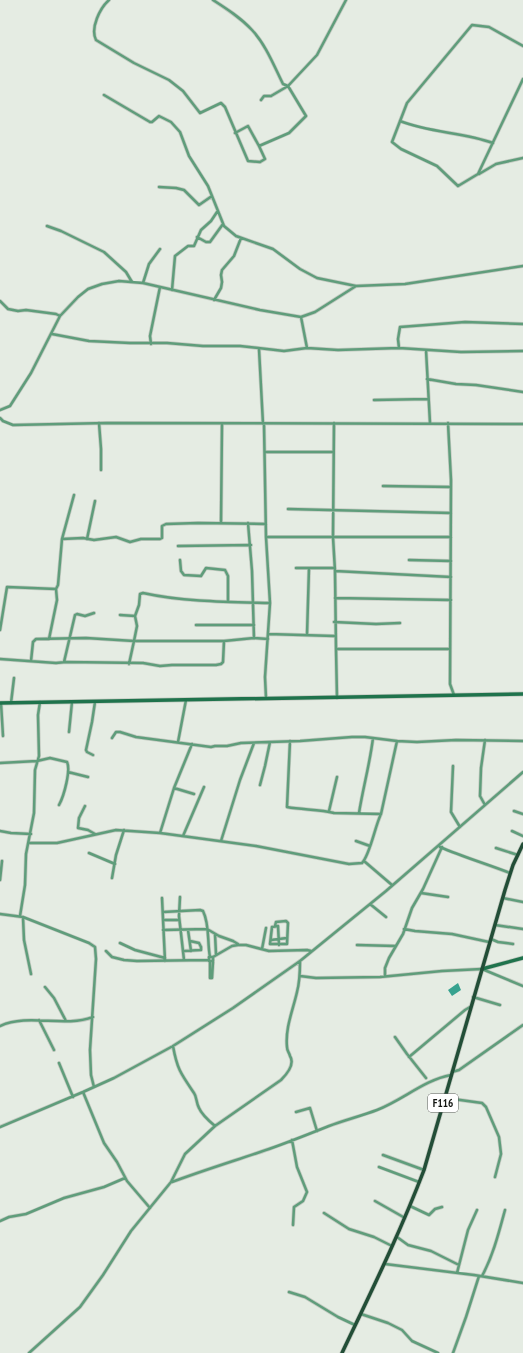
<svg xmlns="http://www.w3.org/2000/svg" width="523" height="1353" font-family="'PT Sans Narrow',sans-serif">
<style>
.water{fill:#36a28f}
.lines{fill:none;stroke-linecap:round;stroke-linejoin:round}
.street-casing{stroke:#c3cac1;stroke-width:4}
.secondary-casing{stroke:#c3cac1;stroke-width:5}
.primary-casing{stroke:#c3cac1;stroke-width:5}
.street{stroke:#5f9d7b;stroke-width:2.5}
.secondary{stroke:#1f734c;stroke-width:3.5}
.primary{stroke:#224e37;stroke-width:3.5}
.labels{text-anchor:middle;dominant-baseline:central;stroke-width:3.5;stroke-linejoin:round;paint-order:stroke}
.shield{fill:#fff;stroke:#595b58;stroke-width:1}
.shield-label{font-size:11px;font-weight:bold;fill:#121511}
</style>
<rect width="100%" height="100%" fill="#e5ece3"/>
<!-- water -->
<path class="water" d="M458 983 461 990 452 996 448 990Z"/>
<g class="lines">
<!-- street casing -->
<g class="street-casing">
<path id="street" d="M109 0C100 8 90 28 96 40L134 63 169 80 183 91 200 113 221 103 225 107 248 161 260 162 265 159 259 146 289 133 306 116 288 86 283 84C274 66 266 45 252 30 241 18 227 9 213 0
M523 46 489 27 472 25 407 103 392 142 401 149 437 166 458 186 478 174 523 79
M104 95 150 122H152L159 116 171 122 180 132 189 156 208 186 224 226 236 236 273 249 300 269 317 278 356 286 405 284 523 266
M261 100 264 96H271L288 86 317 55 346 0
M400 121C430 133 463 132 493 143
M235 133 248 126 259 146
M479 174 496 164 523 158
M159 187 176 188 184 190 199 205 212 196
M47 226 61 231 104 252 126 272 132 282
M197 237 206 242H210L223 224
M143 283 149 264 160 249
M172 290 175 256 188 246H194L201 230 211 221 217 212
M214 300 221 288 222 282 221 275 222 270 234 256 241 238
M0 301 8 309 18 311 26 310 56 314 60 316
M301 317 307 348 338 350 399 348 398 339 400 327 465 322 523 324
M52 334 89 341 130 343H167L203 346H240L284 351 307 348
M151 344 150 336 160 287
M399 348 461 352 523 351
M259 349 263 424
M426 350 430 423
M427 379 456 384 476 385 523 392
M374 400 428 399
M0 410 10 406 31 373 60 316 78 297 88 289 102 284 119 281 143 283 260 310 301 317 315 312 356 286
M0 418 3 421 13 425 107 423 523 424
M99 423 101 449V470
M334 423 333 537H451
M448 423 451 480 450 684 454 695
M264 424 266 537 270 603 265 677 266 698
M265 452H333
M383 486 451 487
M288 509 451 513
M221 523 222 424
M248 523 252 571 254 638
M266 537H333L335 571 336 649
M62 539 83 538 94 540 116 537 130 542 141 539H160L162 538V526L166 524 198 523 266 524
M87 539 95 501
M178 546 251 545
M180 560 181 571 184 575 201 576 206 568 225 570 228 576V602
M409 560 451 561
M296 568H334
M335 571 451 577
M335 598 451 600
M135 616 139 605 140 594 143 593C184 602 227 602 270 603
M334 622 376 624 400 623
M196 625H254
M0 630 7 587 56 589 58 585 62 539 74 495
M268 634 334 636
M307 635 309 568
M49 639 57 600 56 589
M0 659 56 663 66 662 143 663 160 666 172 665H216L221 664 223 662 224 641 254 638 268 639
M31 661 33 642 36 639 86 638 134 641 137 626 135 616 120 615
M64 662 75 615 77 614 85 616 94 613
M129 664 134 641H224
M337 698 336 649H450
M1 703 3 736
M11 703 14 678
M69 732 72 702
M112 738 116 732H120L136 737 211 747 215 746H227L241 743 300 741 352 737H365L397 741 417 742 456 740 523 741
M485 740 481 768 480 796 485 805
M290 741 287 807C303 810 319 809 334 813L381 814
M178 742 186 700
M93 755 87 752 86 750 92 722 95 702
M0 763 37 761 50 758 67 762C71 770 64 796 59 805
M453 766 451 812 460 827
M68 772 88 777
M260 785 265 766 270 742
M174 788 194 794
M85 806 79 818 78 828 88 830 95 834
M329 811 337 777
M514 811 523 814
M359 813C363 788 370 763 373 738
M0 831 11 833 31 834
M512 831 523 836
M160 833 174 788 192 744
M183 836 204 787
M221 841 240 780 254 743
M356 841 370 846
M29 843H57L116 830 160 833 256 846 349 864 362 863C370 855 375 826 381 814L397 741
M440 847C463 857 487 864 510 873
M496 848 518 855
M89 853 115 864
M364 861 392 885
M112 878 116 855 124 830
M0 880 2 861
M421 893 448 897
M180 897 179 916 184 960
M162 898 165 961
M503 898 523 902
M370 904 386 917
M163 912 200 910 203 911C210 925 207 942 210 957
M0 914 23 917 89 943 95 947 96 959 90 1050 91 1075 94 1087
M20 916 25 885 26 854 34 813 35 770 39 756 38 715 40 702
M23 917 24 940 31 974
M163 920H179
M495 925 523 929
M275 926 276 922 286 921 288 923 287 944H270L272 927 278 926 279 945
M404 929 415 931 452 934 489 942
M163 930 207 929 219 936 233 941 238 944
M188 930 191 951
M215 934 216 954
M491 939 498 942 513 944
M271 940 287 938
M190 941 199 943 201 947
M120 943 135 950 165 958
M357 945 395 946
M262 949 266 928
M106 951 112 957 124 960 137 961 208 960
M183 951 200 950H201V947
M213 957V961H209V957H213L232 946 238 945H246L269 951 307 950 311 951
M210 962V978H212L213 962
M300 976 316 978 380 977 442 971 482 969 523 986
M385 976V968L389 958 403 934 412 908 423 889 442 847
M45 987 54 998 66 1021
M473 997 500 1005
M39 1020 54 1050
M0 1026C29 1013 63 1028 93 1017
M395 1037 407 1054 426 1078
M173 1046C177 1069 181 1074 194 1093 197 1097 196 1103 199 1108 202 1115 209 1121 215 1126
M409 1057 465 1010 470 1007
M59 1063 73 1097
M452 1072 459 1070 523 1025
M83 1092 104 1143 117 1162 127 1181 150 1208
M445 1097 453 1099 482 1103 486 1107 499 1137 501 1154 495 1177
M296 1112 310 1108 317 1131
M0 1127 83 1092 114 1078 173 1046 233 1008 300 961 386 891 523 772
M292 1140 297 1167 307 1192 303 1201 294 1207 293 1225
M383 1155 424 1170
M379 1167 419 1182
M172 1182C204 1170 237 1160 269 1149 289 1142 309 1134 329 1126 345 1120 361 1116 377 1110 403 1100 424 1080 451 1075
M375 1201 405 1218
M410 1206 429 1215 435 1209 442 1207
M324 1213 349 1229 374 1237 392 1246
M0 1221 9 1217 26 1214 64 1198 104 1187 125 1178
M397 1237 408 1245 431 1251 459 1265
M385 1264 474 1275 523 1283
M457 1273 468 1230 477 1210
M482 1276C493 1256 499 1232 505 1210
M289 1292 305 1297 338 1317 355 1325
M361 1314 388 1323 402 1330 412 1341 438 1353
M29 1353 80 1307 103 1275 131 1231 171 1182 185 1154 215 1126 281 1080C287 1074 295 1064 290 1056 289 1052 287 1051 287 1047 285 1028 293 1010 297 992 300 981 300 972 300 961
M453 1353 466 1317 479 1276"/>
</g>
<!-- secondary casing -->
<g class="secondary-casing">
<path id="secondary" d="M0 703 523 694
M482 969 523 958"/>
</g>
<!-- primary casing -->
<g class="primary-casing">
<path id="primary" d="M342 1353C371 1292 400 1233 424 1170L505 890 513 865 523 844"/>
</g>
<!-- street -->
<use href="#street" class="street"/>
<!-- secondary -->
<use href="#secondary" class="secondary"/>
<!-- primary -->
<use href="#primary" class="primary"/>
</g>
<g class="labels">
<!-- shield labels -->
<rect class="shield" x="428" y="1094" width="30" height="18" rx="3"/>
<g class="shield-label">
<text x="443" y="1103">F116</text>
</g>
</g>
</svg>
